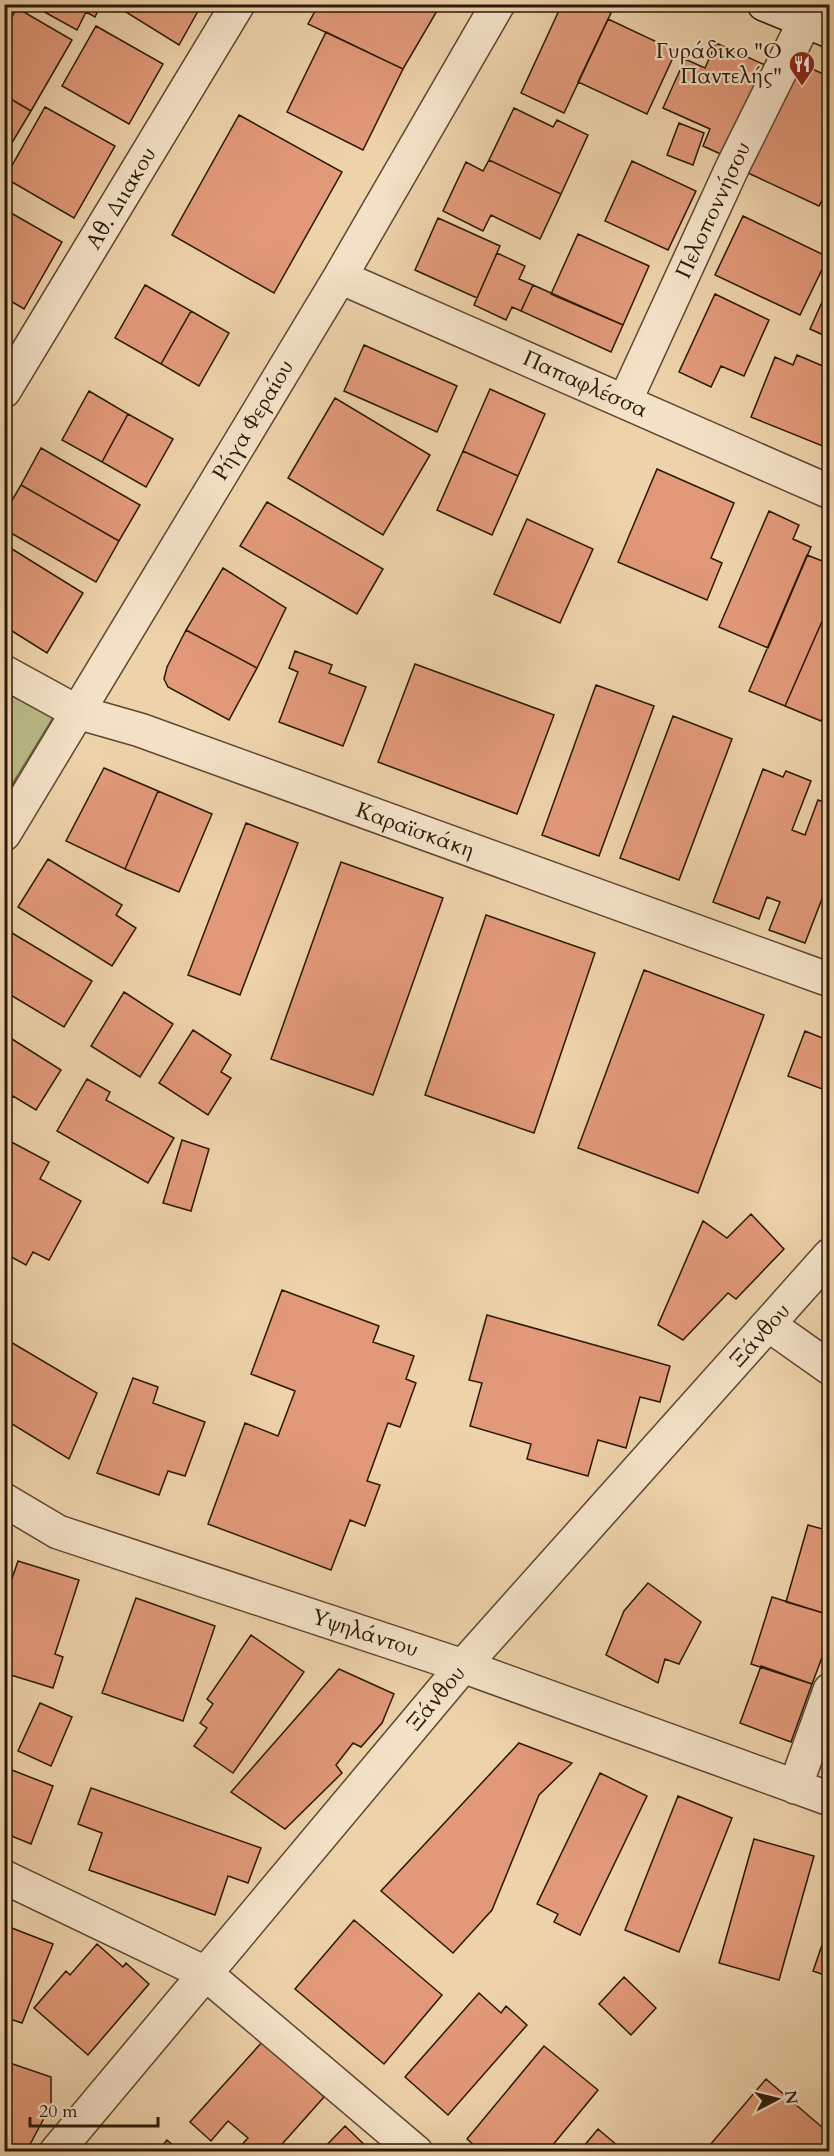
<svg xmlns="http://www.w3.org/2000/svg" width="834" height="2156" font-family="Cardo,serif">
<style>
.green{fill:#b9bb88;stroke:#726a48;stroke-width:1.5}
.building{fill:#e29979;stroke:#2a1908;stroke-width:1.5}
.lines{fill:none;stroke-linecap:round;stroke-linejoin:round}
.street-casing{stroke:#5b4730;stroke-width:36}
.secondary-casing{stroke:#2a1908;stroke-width:36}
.street{stroke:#f4e2c8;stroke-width:33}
.secondary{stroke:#f4e2c8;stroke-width:33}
.labels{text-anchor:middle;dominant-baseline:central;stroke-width:4.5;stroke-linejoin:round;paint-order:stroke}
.poi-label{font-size:22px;fill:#2a1908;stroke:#f4e2c8;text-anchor:end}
.street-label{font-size:22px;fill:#2a1908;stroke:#f4e2c8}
</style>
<rect width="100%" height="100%" fill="#eed2aa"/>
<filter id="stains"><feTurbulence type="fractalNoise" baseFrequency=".00333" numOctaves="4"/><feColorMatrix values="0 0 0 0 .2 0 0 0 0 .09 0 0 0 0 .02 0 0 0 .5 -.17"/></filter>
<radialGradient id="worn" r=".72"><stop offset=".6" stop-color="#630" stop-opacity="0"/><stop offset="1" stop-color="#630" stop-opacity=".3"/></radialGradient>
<!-- green -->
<path class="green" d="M5 677 59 708 5 796Z"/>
<!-- building -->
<path class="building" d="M30 4H101L95 17 86 12 77 30Z
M113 4H202L179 45Z
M319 4H441L403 69 308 24Z
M562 4H593L611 13 564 113 521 93Z
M17 8 72 40 31 111 4 95V30Z
M608 19 676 51 647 114 578 82Z
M96 26 163 64 129 124 62 86Z
M326 32 403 69 363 150 287 112Z
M716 43 765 65 725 156 703 146 710 129 663 108 685 59 705 68Z
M786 57 830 77V186L819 206 733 166Z
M4 95 31 111 4 156Z
M45 107 115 146 74 218 5 178Z
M514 108 553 127 557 120 588 135 561 194 489 160Z
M239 115 342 172 274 293 172 235Z
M679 123 704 133 693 165 667 155Z
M489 160 561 194 540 239 491 215 483 231 443 211 466 162 483 171Z
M632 161 696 191 668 250 605 221Z
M4 209 62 242 24 309 4 297Z
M743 216 828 257 800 315 715 275Z
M438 218 500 246 477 298 415 270Z
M578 234 649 266 623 325 551 294Z
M497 253 525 266 519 279 533 285 521 311 512 307 506 320 474 305Z
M830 284V338L810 329Z
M145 285 191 311 161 364 115 338Z
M533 285 623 325 611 352 521 311Z
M715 294 769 320 744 376 721 366 711 387 679 372Z
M191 311 229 333 199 386 161 364Z
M364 345 457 386 437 432 344 391Z
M797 355 830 369V449L751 417 775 357 793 365Z
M490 389 545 414 518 476 463 451Z
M89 391 128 414 102 462 62 440Z
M335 398 430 455 383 535 288 478Z
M128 414 173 439 146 487 102 462Z
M41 448 140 505 119 541 21 485Z
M463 451 518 476 492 535 437 510Z
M657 469 734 503 711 558 722 563 707 600 618 562Z
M21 485 119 541 96 582 4 529V514Z
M267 502 383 569 357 614 240 546Z
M769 511 799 525 793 539 811 547 768 648 719 627Z
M527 519 593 549 560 623 494 594Z
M4 544 83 593 47 653 4 626Z
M807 555 830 564V603L785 706 749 691Z
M223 568 286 608 257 668 186 630Z
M830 603V701L821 721 785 706Z
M186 630 257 668 229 720 168 687 164 679 167 667Z
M295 651 332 665 329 673 366 687 343 746 279 722 298 672 289 668Z
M415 664 554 715 517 814 378 762Z
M596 685 654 706 599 856 542 835Z
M673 716 732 739 679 880 620 858Z
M104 768 158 791 125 869 66 841Z
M763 769 783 777 786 771 811 781 792 830 805 835 818 800 830 804V887L827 886 805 943 769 930 780 902 767 897 759 919 713 902Z
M158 791 212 814 179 892 125 869Z
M246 823 298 843 240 995 188 975Z
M48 859 122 905 116 915 136 928 112 966 18 907Z
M341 862 443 898 373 1095 271 1059Z
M486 915 595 953 534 1133 425 1095Z
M7 930 92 981 64 1027 4 991Z
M644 970 764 1015 698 1193 578 1148Z
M124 992 173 1024 140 1077 91 1046Z
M193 1030 231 1055 221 1072 231 1078 208 1115 159 1083Z
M805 1031 830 1041V1092L788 1076Z
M4 1034 61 1070 36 1110 13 1096 7 1105 4 1104Z
M87 1079 110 1092 106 1100 174 1138 148 1183 57 1131Z
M4 1138 49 1162 40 1179 81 1201 49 1260 33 1252 26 1265 4 1253Z
M182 1140 209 1149 191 1211 163 1203Z
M751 1214 784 1249 736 1299 728 1293 683 1340 658 1325 703 1221 727 1238Z
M282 1290 379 1326 373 1342 414 1356 406 1379 416 1383 400 1427 388 1423 367 1481 380 1485 365 1526 350 1520 331 1570 208 1524 245 1423 278 1436 295 1391 251 1374Z
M487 1315 670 1366 660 1402 640 1397 626 1448 598 1440 588 1476 527 1459 531 1444 470 1426 482 1383 469 1380Z
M4 1338 97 1393 69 1459 4 1419Z
M133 1378 158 1387 153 1403 205 1422 185 1476 168 1471 159 1495 97 1473Z
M808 1525 830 1531V1615L786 1602Z
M18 1561 79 1580 55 1654 63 1657 53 1688 4 1673V1602Z
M648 1583 701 1622 679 1664 665 1659 658 1683 606 1655 624 1611Z
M772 1597 830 1615V1636L812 1684 751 1664Z
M136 1598 215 1626 183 1721 102 1693Z
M251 1635 304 1672 233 1773 194 1746 207 1728 200 1723 213 1704 207 1699Z
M761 1666 812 1684 791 1742 740 1723Z
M339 1669 394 1694 382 1723 361 1747 353 1743 336 1765 342 1773 285 1829 231 1792Z
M40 1703 72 1717 51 1766 18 1751Z
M519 1743 572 1763 539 1795 492 1910 453 1953 381 1891Z
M4 1767 53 1786 31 1844 4 1833Z
M600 1773 647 1796 580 1935 554 1922 558 1914 537 1904Z
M91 1788 261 1848 248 1883 228 1876 215 1915 89 1870 102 1833 78 1824Z
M678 1796 732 1818 679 1952 625 1930Z
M754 1839 814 1856 779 1980 719 1963Z
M354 1920 442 1995 384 2064 295 1989Z
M830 1922V1977L813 1971Z
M4 1925 53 1944 22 2023 4 2017Z
M97 1944 123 1967 126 1963 149 1984 88 2055 34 2008 66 1971 70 1975Z
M624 1977 656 2008 631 2035 599 2004Z
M479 1993 501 2013 506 2006 527 2025 448 2115 405 2077Z
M263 2041 324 2097 275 2152H235L248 2138 228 2121 211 2141 190 2122Z
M544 2046 598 2090 547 2152H482L467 2139Z
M4 2061 51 2077V2105L26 2152H4Z
M766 2079 830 2134V2152H704Z
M345 2126 372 2152H320Z
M598 2129 625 2152H579Z
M167 2140 181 2152H157Z"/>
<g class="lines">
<!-- street casing -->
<g class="street-casing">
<path id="street" d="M340 277 830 492
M4 391 238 4
M625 401 733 166 805 21
M4 672 77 712 140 730 830 980
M4 834 340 277 498 4
M769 1325 830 1368
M4 1500 58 1532 463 1666 830 1799
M795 1787 830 1690
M4 1877 205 1973 416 2152
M56 2152 463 1666 830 1255"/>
</g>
<!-- secondary casing -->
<g class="secondary-casing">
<path id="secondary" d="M764 4 830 31"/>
</g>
<!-- street -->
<use href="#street" class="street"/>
<!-- secondary -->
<use href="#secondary" class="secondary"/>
</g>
<!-- icons -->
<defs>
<g id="restaurant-pin" transform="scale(1.35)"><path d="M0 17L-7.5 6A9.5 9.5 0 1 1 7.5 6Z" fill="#8f2418" stroke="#f4e2c8"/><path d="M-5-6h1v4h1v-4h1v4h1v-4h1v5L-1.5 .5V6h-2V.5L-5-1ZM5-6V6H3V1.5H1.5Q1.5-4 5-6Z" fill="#fff"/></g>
</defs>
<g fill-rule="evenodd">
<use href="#restaurant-pin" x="802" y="64"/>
</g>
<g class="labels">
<!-- poi labels -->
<g class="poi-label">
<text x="782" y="51">Γυράδικο "Ο<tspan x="782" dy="25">Παντελής"</tspan></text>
</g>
<!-- street labels -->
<g class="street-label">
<text transform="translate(121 198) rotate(-59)">Αθ. Διιακου</text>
<text transform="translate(713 210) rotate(-65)">Πελοποννήσου</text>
<text transform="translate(585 384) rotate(24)">Παπαφλέσσα</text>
<text transform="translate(253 420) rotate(-59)">Ρήγα Φεραίου</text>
<text transform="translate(415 830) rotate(20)">Καραϊσκάκη</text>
<text transform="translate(760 1335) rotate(-48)">Ξάνθου</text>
<text transform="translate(365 1633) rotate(18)">Υψηλάντου</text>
<text transform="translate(436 1698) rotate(-50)">Ξάνθου</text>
</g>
</g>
<!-- margin -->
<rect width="834" height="2156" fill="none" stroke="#eed2aa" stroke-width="24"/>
<rect x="6" y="6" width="822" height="2144" fill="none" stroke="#2a1908" stroke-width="3"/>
<rect x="12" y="12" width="810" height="2132" fill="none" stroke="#2a1908" stroke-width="1.5"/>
<!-- north arrow -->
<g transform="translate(777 2099) rotate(83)" stroke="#f4e2c8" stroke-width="4.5" paint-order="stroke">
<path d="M0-4.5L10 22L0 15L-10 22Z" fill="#2a1908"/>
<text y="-9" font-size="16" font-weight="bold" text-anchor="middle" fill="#2a1908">N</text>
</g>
<!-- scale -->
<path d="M30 2117v9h128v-9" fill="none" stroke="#2a1908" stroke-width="3"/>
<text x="39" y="2117" font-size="18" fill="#2a1908" stroke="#f4e2c8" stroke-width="4.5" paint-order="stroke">20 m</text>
<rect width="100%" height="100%" filter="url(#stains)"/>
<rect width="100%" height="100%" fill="url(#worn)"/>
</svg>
